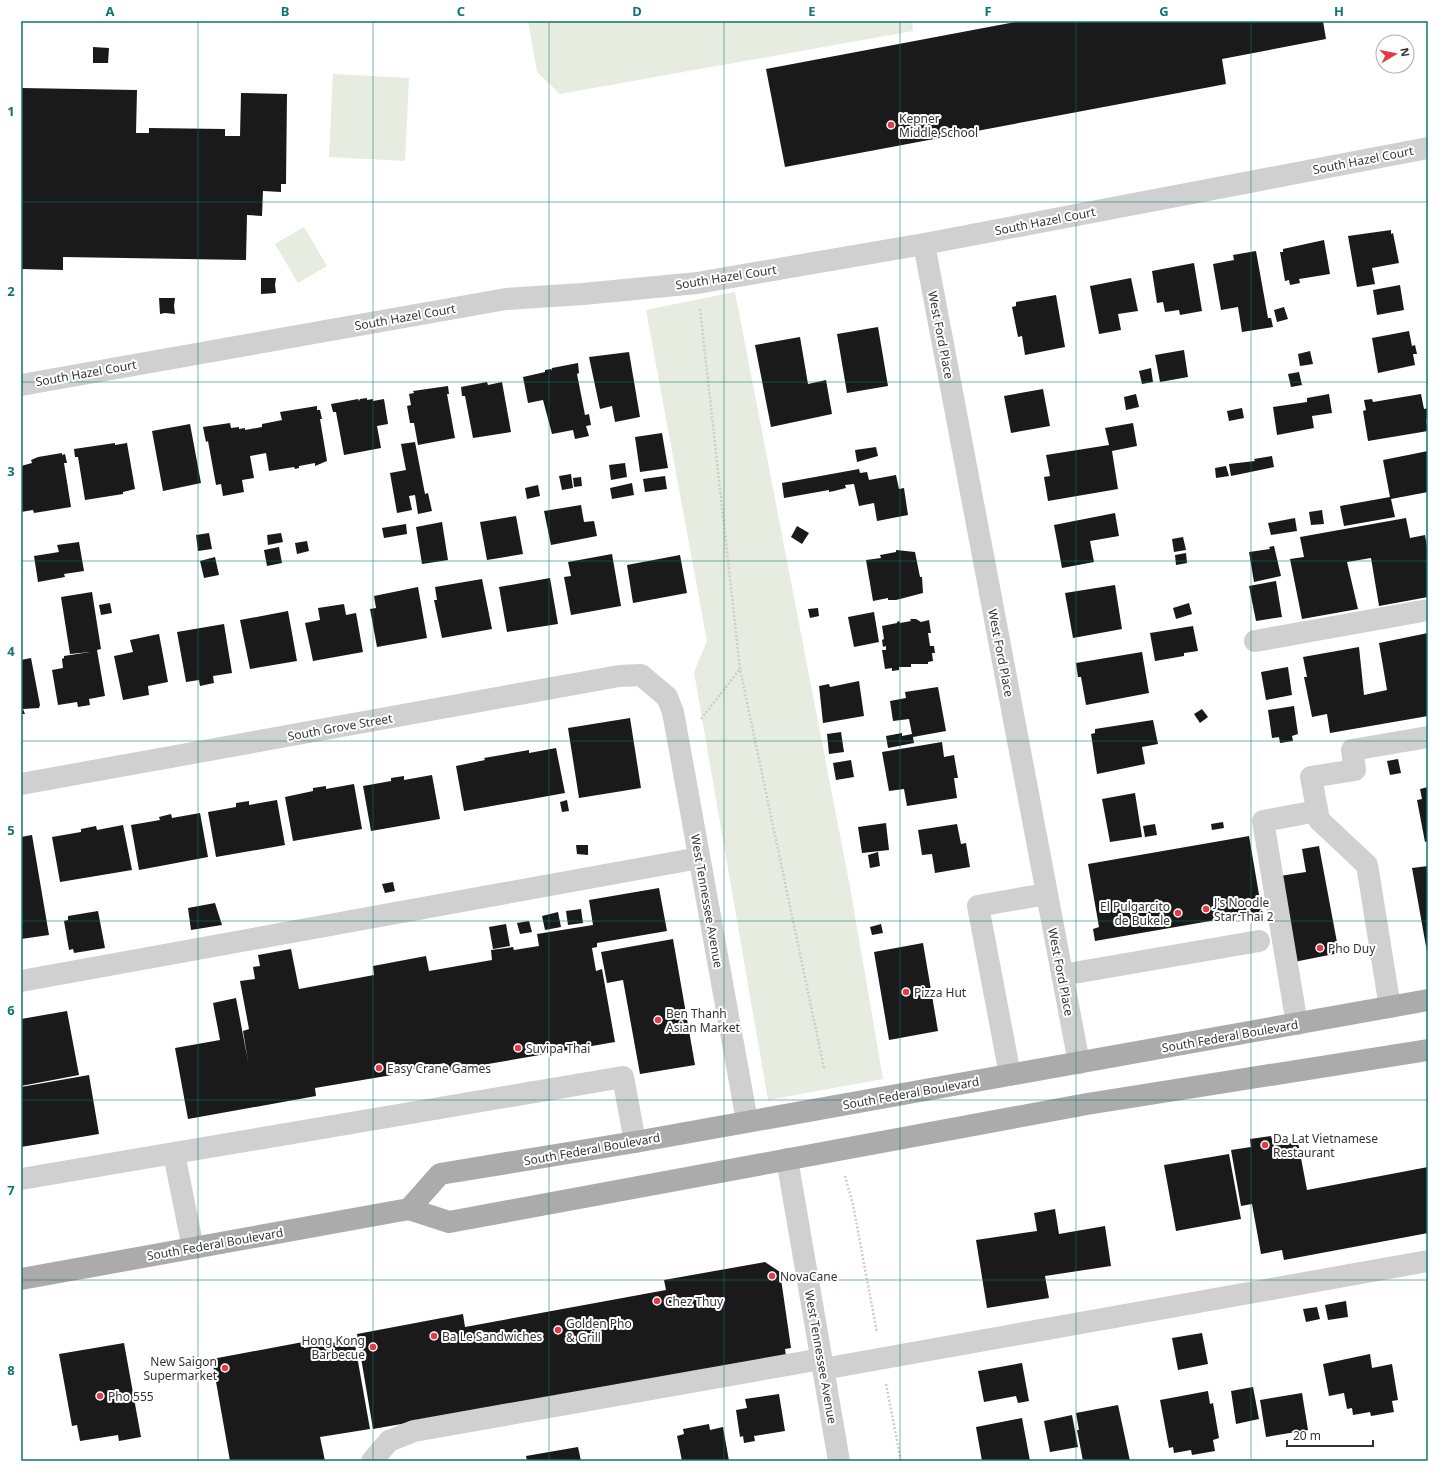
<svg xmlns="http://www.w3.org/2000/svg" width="1449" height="1482" font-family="'Noto Sans',sans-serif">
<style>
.green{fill:#e6ecdf}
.building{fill:#1a1a1a}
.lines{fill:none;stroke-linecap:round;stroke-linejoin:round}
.path{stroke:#cdcdcd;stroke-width:2.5;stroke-dasharray:2 2;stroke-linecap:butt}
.minor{stroke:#d0d0d0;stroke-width:22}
.major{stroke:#ababab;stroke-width:22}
.grid{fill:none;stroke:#0f766e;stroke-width:1;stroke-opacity:0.55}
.poi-dot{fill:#e63946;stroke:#fff;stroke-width:1.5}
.labels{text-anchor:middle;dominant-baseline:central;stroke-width:4;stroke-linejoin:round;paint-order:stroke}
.poi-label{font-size:12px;fill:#333;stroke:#fff;text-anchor:start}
.street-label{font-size:12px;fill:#333;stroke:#fff}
.neatline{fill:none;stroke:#0f766e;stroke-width:1.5}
.grid-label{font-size:13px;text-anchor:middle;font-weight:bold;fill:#0f766e}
</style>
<rect width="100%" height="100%" fill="#fff"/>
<!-- green -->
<path class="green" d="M528 21H912L913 31 560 94 537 72Z
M333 74 409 78 405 161 329 157Z
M304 227 327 266 298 283 275 244Z
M735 292 850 887 883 1079 768 1100 694 672 707 641 646 310Z"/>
<!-- building -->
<path class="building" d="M1021 21H1323L1326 39 1222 59 1226 84 785 167 766 69Z
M93 47 109 48 108 63H93Z
M21 88 137 90 136 133H149V128L225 129V136H240L241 93 287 94 286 184H281V192L263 191 262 216 247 215 246 260 63 257V270L21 269Z
M1391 230V234L1393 233 1399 263 1372 268 1375 284 1357 287 1348 236Z
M1324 240 1330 274 1299 279 1300 283 1290 285 1289 280 1285 281 1280 252H1283V249Z
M1256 251 1268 318H1271L1273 327 1242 332 1238 307 1221 310 1213 264 1234 260 1233 255Z
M1194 263 1202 311 1180 315 1179 310 1165 312 1163 302 1157 303 1152 271Z
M261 278H276L275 285 276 293 261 294Z
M1131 278 1138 311 1118 314 1121 330 1099 334 1090 286Z
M1400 285 1404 310 1377 315 1373 290Z
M1056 295 1065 347 1025 355 1022 336 1018 337 1012 307 1016 306V302Z
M159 298H175L174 306 175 314 165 313 160 314Z
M1284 307 1288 319 1277 322 1274 310Z
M878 327 888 386 847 393 837 334Z
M1409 331 1412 346 1415 345 1417 354H1413L1415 365 1378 373 1372 338Z
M800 337 808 384 826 380 832 414 771 427 755 345Z
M1184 350 1188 377 1160 382 1155 355Z
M1310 351 1313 364 1300 366 1298 354Z
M629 352 640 417 615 422 612 406 600 409 589 357Z
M578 363 579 373 577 374 585 415 589 414 591 425 586 426 589 436 575 439 573 430 552 434 543 400 528 403 523 377 545 372V370L551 369V371L552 368Z
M1151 368 1153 382 1142 384 1139 371Z
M1299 372 1302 385 1291 387 1288 374Z
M487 382 488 385 502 382 511 432 473 438 465 396H462L461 387Z
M448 386 449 394H447L455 438 418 445 414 423H410L407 406 411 405 409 394 414 393 413 391Z
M1043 389 1050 426 1011 433 1004 396Z
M1136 394 1139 407 1126 410 1124 397Z
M1329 394 1332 413 1312 416 1314 428 1277 435 1273 407 1307 402V398Z
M1421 394 1424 409 1428 408V419L1426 420 1428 431 1368 441 1363 411 1366 410 1364 400 1372 399 1373 402Z
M367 398V400L373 399V401L384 399 388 424 377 426 381 448 344 455 336 412H333L331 404 358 399 359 401 360 399Z
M317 406V410H320L322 419H320L327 461 315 466V463L299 466V468L295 469 294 467 269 471 266 453 250 456 254 478 242 480 244 492 223 496 221 484 216 485 208 441 206 442 203 427 230 423 231 428 239 427V429L245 428V430L262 427V424L282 420 280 412Z
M1242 408 1244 418 1229 421 1227 411Z
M1133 423 1137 446 1112 451 1118 489 1048 501 1044 477 1050 476 1046 455 1109 445 1105 428Z
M190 424 201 483 163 491 152 431Z
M662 433 668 468 640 472 635 437Z
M415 442 425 494 428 493 432 511 418 514 415 495 409 496 412 510 397 513 390 473 406 470 401 444Z
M115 443V445L127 443 135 489 123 492V494L85 500 78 457H75L74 449Z
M876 447 878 456 857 462 855 450Z
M1428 451V492L1391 499 1395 517 1344 526 1340 506 1390 497 1383 460Z
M62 453V455L65 454 67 463H64L71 507 34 513 33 510 21 512V466L32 463 31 460 38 457Z
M1272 456 1274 467 1231 476 1229 464 1255 461 1254 459Z
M625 463 627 477 611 480 609 465Z
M1226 466 1229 476 1216 478 1215 468Z
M859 469 860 473 867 472 869 480 896 475 899 489 904 488 908 515 877 521 874 503 859 506 854 484 845 485 846 488 834 491 829 492V490L784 498 782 483Z
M571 474 573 488 562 490 559 476Z
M665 476 667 489 645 492 643 479Z
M581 477 582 486 574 487 573 478Z
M632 483 634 495 612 499 610 488Z
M538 485 540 496 527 499 525 488Z
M581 505 584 522 594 521 597 536 551 545 544 511Z
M1322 510 1324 524 1311 525 1309 512Z
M1115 513 1119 536 1090 541 1094 562 1062 568 1054 525Z
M516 516 523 554 487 560 480 522Z
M1295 518 1297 531 1271 535 1268 523Z
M1406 518 1410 538 1425 535 1428 553V597L1379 606 1371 558 1347 562 1358 609 1302 619 1290 559 1304 557 1300 537Z
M442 522 448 560 422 564 416 527Z
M406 524 407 534 384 538 382 528Z
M797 526 809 533 802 544 791 537Z
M209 533 212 549 198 551 196 535Z
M281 533 283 542 268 545 267 535Z
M1183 537 1186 550 1174 552 1172 539Z
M307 541 309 551 297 554 295 543Z
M79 542 84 571 64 574 65 577 38 582 34 556 59 552 57 545Z
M1274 546 1281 576 1254 582 1249 552 1270 549 1269 547Z
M279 547 282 563 267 566 264 550Z
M896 550 915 552 920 577H922L923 593 896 600H888V598L873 601 866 560 881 558 880 555 896 552Z
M1186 553 1187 563 1176 565 1175 555Z
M612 554 621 606 571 615 564 577 571 576 568 562Z
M680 555 687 593 633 603 627 565Z
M215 557 219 575 204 578 200 561Z
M550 578 558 624 507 632 499 587Z
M482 579 492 629 442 638 434 600H437L435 587Z
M1276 581 1282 617 1256 621 1249 586Z
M1115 585 1122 629 1073 638 1065 593Z
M418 587 427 638 377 647 370 609 376 608 374 596Z
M92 592 101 649 97 650 105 696 89 699 90 705 78 707 77 702 58 705 52 670 63 668 62 659 64 658V656L90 652 70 654 61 597Z
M110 603 112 613 101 615 99 605Z
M1189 603 1192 614 1176 619 1173 608Z
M344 604 346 615 356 613 363 652 313 661 305 623 320 620 318 608Z
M818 608 819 616 810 618 808 609Z
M288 611 297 661 250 669 240 620Z
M874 612 879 642 854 647 848 617Z
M910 619H916L921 622 929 620 931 633H928L930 646H934L935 653H932L933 661 928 662V664H911V667H899V670L892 671V668L885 669 882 650H886V646L883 647 882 640 884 639 882 626 897 623V622L899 621 900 623 911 621Z
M224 624 232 673 213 676 214 683 200 686 199 680 186 682 177 632Z
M1193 626 1198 651 1184 653V656L1155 661 1150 633Z
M1428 633V716L1330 733 1327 714 1312 717 1304 677H1307L1303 657 1359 647 1364 695 1387 690 1379 643Z
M159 634 168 682 148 686 149 695 123 700 114 656 133 652 130 640Z
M1142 652 1149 693 1086 705 1081 677H1078L1076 663Z
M31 658 40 705 39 708 23 709 25 714H21V660Z
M1288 667 1292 695 1266 700 1261 672Z
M859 681 864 716 823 723 819 686 829 684 830 687Z
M938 687 946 731 913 737 914 743 888 748 886 736 902 733V736L912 734 909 719 893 721 890 701 906 698 905 692Z
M1294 706 1298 734 1292 736 1293 741 1280 743 1279 737 1272 738 1268 710Z
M1202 709 1208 717 1200 723 1194 714Z
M630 718 641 788 579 798 568 728Z
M1153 720 1158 744 1142 747 1145 764 1097 774 1091 734 1095 733V729Z
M841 732 844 752 829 754 827 734Z
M942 742 944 757 954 755 958 778H954L957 798 907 806 904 789 889 791 882 752Z
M556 748 565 793 464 811 456 766 485 760 484 758 529 750V753Z
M1398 759 1401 773 1390 775 1387 761Z
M851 760 854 777 836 780 833 763Z
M432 775 440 819 371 831 363 786 391 781V778L404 776V780Z
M354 784 362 829 293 841 285 797 313 791V788L326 786V789Z
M1428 787V841L1425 842 1417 800 1422 799 1420 789Z
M1135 793 1142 837 1110 842 1102 799Z
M277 800 285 845 216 857 208 812 236 807V803L249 801V805Z
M567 800 569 811 562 812 560 802Z
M200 813 208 857 139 870 131 825 160 820 159 817 171 814 172 818Z
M1223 822 1224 828 1212 830 1211 824Z
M886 823 889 850 862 853 858 827Z
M957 824 961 844 966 843 970 867 935 873 932 854 922 855 918 830Z
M1155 824 1157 835 1145 837 1143 826Z
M123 825 132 870 60 882 52 837 81 832V829L96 826 97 830Z
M32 835 49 935 21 939V837Z
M1249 836 1262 912 1095 941 1093 929 1099 927 1088 864Z
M576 845H588V855L577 854Z
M1319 846 1339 953 1289 963 1273 877 1306 872 1302 849Z
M878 852 880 866 870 868 868 855Z
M1428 866V952H1427L1412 868Z
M393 882 395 891 385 893 382 884Z
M659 888 667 931 597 943V947L592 948 596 971 602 969 615 1042 447 1071 445 1063 392 1073V1075L315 1088 316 1096 188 1119 175 1048 220 1040 213 1003 236 998 248 1061 243 1031 249 1029 240 981 255 979 253 967 260 966 258 955 291 949 299 989 374 975 373 966 426 956 429 971 492 960 491 950 513 947 514 950 539 946 537 934 593 925 589 900Z
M215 903 222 925 191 930 188 908Z
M581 909 583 923 568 925 566 911Z
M98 911 105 948 74 953 73 949 69 950 64 921 68 920V916Z
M558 912 561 927 545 930 542 916Z
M529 921 532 932 520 934 517 923Z
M506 924 510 946 493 949 489 927Z
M881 924 883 933 872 935 870 927Z
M673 939 695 1065 640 1074 623 980 607 983 601 952Z
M923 943 938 1031 889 1040 874 952Z
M67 1011 79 1075 21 1086V1019Z
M89 1075 99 1134 21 1147V1087Z
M1271 1136 1274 1146 1298 1142 1307 1190 1428 1167V1233L1284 1260 1282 1250 1261 1254 1252 1204 1241 1206 1231 1150 1251 1147 1250 1139Z
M1229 1154 1241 1219 1176 1231 1164 1165Z
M1055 1209 1059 1234 1105 1226 1111 1266 1045 1276 1049 1298 987 1308 976 1240 1037 1231 1034 1213Z
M765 1262 780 1272 791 1348 785 1349 786 1356 373 1429 357 1334 463 1314 465 1327 666 1290 664 1280Z
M1346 1301 1348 1317 1328 1320 1325 1305Z
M1317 1307 1320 1319 1306 1322 1303 1309Z
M1202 1333 1208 1364 1178 1370 1172 1338Z
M354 1339 370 1429 320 1437 325 1461H230L212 1359 303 1342 304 1348Z
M124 1343 141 1437 119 1441 118 1435 80 1441 77 1425 72 1426 59 1354Z
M1370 1354 1372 1368 1392 1364 1398 1400 1392 1401 1394 1412 1371 1416 1370 1412 1353 1415 1352 1408 1347 1409 1344 1393 1329 1396 1323 1364Z
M1022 1363 1029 1401 1018 1403 1016 1396 984 1402 978 1371Z
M1253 1387 1259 1419 1236 1424 1231 1391Z
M1208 1391 1210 1404 1213 1403 1219 1438 1213 1440 1215 1451 1192 1455 1191 1450 1174 1453 1173 1447 1169 1448 1160 1400Z
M1302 1393 1308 1430 1266 1437 1260 1400Z
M779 1394 785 1431 754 1436 755 1441 744 1443 743 1436 740 1437 736 1410 747 1408 745 1399Z
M1118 1405 1130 1461H1083L1077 1430H1079L1076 1413Z
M1072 1415 1078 1447 1050 1452 1044 1421Z
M1022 1418 1030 1461H982L976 1427Z
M709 1424 710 1430 723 1427 729 1461H682L677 1436 684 1434 683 1429Z
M578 1447 581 1461H527L526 1456Z"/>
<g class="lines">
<!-- path -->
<path class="path" d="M700 309 740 669 824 1068
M701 719 740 669
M845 1176 853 1205 877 1333
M886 1384 901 1461"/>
<!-- minor -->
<path class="minor" d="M924 244 1079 1063
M21 385 506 299 583 294 697 283 924 244 1428 148
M1255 641 1428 610
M21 784 619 676 641 675 667 697 673 712 747 1121
M1062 975 1259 941
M21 981 699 858
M1390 1007 1367 865 1319 820 1311 777 1355 770 1352 750 1428 737
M1297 1024 1263 821 1317 811
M1010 1075 978 906 1046 894
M174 1154 193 1248
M787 1159 839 1461
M21 1179 623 1077 635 1142
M823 1369 1428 1261
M372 1461 389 1441 414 1431 821 1359"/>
<!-- major -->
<path class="major" d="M409 1209 440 1174 635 1142 1428 1000
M21 1279 409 1209 449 1222 1087 1104 1428 1050"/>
</g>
<!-- grid -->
<path class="grid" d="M198 21V1461M373 21V1461M549 21V1461M724 21V1461M900 21V1461M1076 21V1461M1251 21V1461M21 202H1428M21 382H1428M21 561H1428M21 741H1428M21 921H1428M21 1100H1428M21 1280H1428"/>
<!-- markers -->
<g class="poi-dot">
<circle cx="891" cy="125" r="4"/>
<circle cx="1206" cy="909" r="4"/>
<circle cx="1178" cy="913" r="4"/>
<circle cx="1320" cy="948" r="4"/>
<circle cx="906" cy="992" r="4"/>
<circle cx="658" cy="1020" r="4"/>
<circle cx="518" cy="1048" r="4"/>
<circle cx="379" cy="1068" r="4"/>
<circle cx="1265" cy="1145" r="4"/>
<circle cx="772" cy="1276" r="4"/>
<circle cx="657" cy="1301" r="4"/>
<circle cx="558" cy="1330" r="4"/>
<circle cx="434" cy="1336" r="4"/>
<circle cx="373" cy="1347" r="4"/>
<circle cx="225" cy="1368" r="4"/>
<circle cx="100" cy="1396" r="4"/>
</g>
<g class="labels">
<!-- poi labels -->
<g class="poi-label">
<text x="899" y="118">Kepner<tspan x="899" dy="14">Middle School</tspan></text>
<text x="1214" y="902">J's Noodle<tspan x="1214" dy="14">Star Thai 2</tspan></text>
<text x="1170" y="906" text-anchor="end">El Pulgarcito<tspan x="1170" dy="14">de Bukele</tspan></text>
<text x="1328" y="948">Pho Duy</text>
<text x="914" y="992">Pizza Hut</text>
<text x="666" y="1013">Ben Thanh<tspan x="666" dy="14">Asian Market</tspan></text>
<text x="526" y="1048">Suvipa Thai</text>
<text x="387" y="1068">Easy Crane Games</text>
<text x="1273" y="1138">Da Lat Vietnamese<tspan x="1273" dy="14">Restaurant</tspan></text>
<text x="780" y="1276">NovaCane</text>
<text x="665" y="1301">Chez Thuy</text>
<text x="566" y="1323">Golden Pho<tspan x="566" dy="14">&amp; Grill</tspan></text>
<text x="442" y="1336">Ba Le Sandwiches</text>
<text x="365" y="1340" text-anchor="end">Hong Kong<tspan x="365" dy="14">Barbecue</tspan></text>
<text x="217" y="1361" text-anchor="end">New Saigon<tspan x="217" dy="14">Supermarket</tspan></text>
<text x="108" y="1396">Pho 555</text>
</g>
<!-- street labels -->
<g class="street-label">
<text transform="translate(1363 160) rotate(-11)">South Hazel Court</text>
<text transform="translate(1045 221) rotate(-11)">South Hazel Court</text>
<text transform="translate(726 277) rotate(-9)">South Hazel Court</text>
<text transform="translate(405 317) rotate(-10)">South Hazel Court</text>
<text transform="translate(941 335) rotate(79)">West Ford Place</text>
<text transform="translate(86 373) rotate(-10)">South Hazel Court</text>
<text transform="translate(1001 653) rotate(79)">West Ford Place</text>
<text transform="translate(340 727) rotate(-10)">South Grove Street</text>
<text transform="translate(707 901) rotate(80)">West Tennessee Avenue</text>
<text transform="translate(1061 972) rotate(79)">West Ford Place</text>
<text transform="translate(1230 1036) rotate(-10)">South Federal Boulevard</text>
<text transform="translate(911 1093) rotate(-10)">South Federal Boulevard</text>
<text transform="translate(592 1149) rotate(-10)">South Federal Boulevard</text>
<text transform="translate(215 1244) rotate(-10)">South Federal Boulevard</text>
<text transform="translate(821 1357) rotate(80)">West Tennessee Avenue</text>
</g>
</g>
<!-- border -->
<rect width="1449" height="1482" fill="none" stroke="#ffffff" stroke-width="44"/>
<!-- north arrow -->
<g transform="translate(1395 54) rotate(80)"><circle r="19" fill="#ffffff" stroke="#adadad"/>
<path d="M0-3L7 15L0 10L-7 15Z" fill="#e63946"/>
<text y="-6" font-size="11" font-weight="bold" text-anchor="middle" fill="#333333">N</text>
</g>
<!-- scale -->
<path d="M1287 1440v6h86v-6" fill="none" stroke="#333333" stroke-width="2"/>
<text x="1293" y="1440" font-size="12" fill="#333333" stroke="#ffffff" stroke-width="3" paint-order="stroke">20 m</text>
<rect x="22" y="22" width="1405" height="1438" class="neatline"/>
<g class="grid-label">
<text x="110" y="16">A</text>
<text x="285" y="16">B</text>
<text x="461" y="16">C</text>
<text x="637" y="16">D</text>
<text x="812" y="16">E</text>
<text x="988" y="16">F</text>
<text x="1164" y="16">G</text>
<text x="1339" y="16">H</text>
<text x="11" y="116">1</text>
<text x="11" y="296">2</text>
<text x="11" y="476">3</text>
<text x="11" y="656">4</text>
<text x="11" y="835">5</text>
<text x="11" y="1015">6</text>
<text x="11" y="1195">7</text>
<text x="11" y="1375">8</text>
</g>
</svg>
